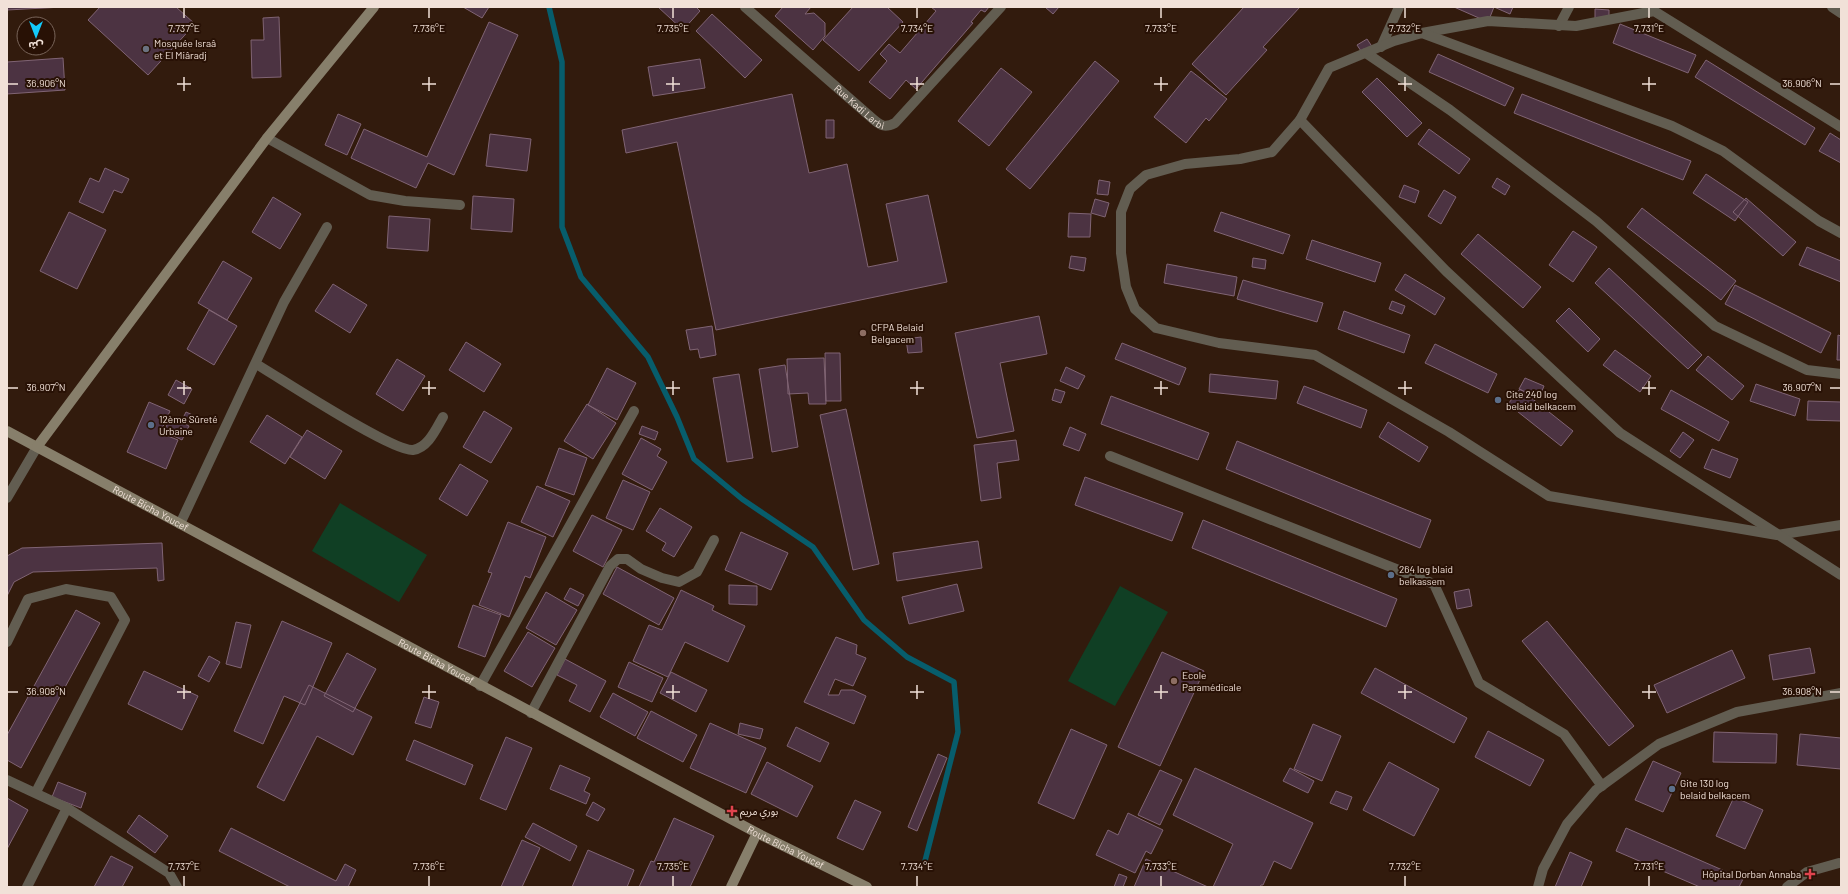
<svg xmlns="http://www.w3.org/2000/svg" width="1848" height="894" font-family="Barlow,'Noto Sans Arabic',sans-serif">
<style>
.green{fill:#103f24}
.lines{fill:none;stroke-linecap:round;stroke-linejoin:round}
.stream{stroke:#075d6c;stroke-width:5.5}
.building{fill:#4c3342;stroke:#806474}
.lane{stroke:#625d51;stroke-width:10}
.street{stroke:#625d51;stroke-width:10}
.secondary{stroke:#877f6b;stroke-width:10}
.ticks{fill:none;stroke:#f1e1d8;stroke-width:1.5}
.worship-dot{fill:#6b7280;stroke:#281105;stroke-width:1.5}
.education-dot{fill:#8d6e63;stroke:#281105;stroke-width:1.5}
.service-dot{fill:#5c6f8a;stroke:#281105;stroke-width:1.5}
.health-dot{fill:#e0444e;stroke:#281105;stroke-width:1.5}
.labels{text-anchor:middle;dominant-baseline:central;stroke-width:4;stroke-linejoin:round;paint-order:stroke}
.poi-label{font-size:10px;fill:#f1e1d8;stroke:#281105;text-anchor:start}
.street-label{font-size:10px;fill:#f1e1d8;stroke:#281105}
.ticks-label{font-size:10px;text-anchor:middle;fill:#f1e1d8;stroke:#281105;stroke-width:4;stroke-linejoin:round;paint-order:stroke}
</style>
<rect width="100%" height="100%" fill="#321b0d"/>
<!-- green -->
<path class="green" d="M340 503 427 555 399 602 312 551Z
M1120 586 1168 612 1115 706 1068 681Z"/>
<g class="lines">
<!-- stream -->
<path class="stream" d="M549 7 562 62V227L581 277 648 357 677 417 694 459 742 499 813 547 864 620 907 657 954 682 958 732 925 861"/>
</g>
<!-- building -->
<path class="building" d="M7 7H63L7 10Z
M100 7H176L195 24 148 75 88 20Z
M463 7H489L482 18Z
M658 7H696L700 11 683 30Z
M783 7H811L805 14 814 13 825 23V36L813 50 775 16Z
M853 7H887L903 22 859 71 823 40Z
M931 7H989L985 12 981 10 971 22 973 23 916 89 906 80 890 99 869 82 887 61 880 54 889 44 900 53 936 11Z
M1045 7H1059L1053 14Z
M1244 7H1300L1263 47 1267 50 1226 95 1192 64Z
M1454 7H1513L1510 14 1494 7 1488 22Z
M1595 9 1609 10V22H1595Z
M712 14 762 60 745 78 696 31Z
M279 17 281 77 252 78 251 40H264L263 18Z
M489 22 518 35 454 175 428 163 416 188 351 158 364 129 427 157Z
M1620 24 1696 55 1688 73 1613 43Z
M1367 39 1373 48 1363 54 1357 45Z
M1438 54 1514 88 1505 106 1429 72Z
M63 58 65 90 7 94V62Z
M700 59 705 88 653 96 648 67Z
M1706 60 1815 128 1805 145 1695 77Z
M1095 61 1119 81 1030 189 1006 169Z
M1001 68 1032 92 989 146 958 121Z
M1191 71 1227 99 1209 121 1206 118 1186 143 1154 117Z
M1377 78 1422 123 1407 137 1362 92Z
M792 94 809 173 847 164 868 267 898 261 886 204 928 195 947 282 716 330 677 142 626 153 622 130Z
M1522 94 1691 161 1683 180 1514 113Z
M338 114 361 124 347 155 325 145Z
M826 120H834V138H826Z
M1429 129 1470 159 1459 174 1418 144Z
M1830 133 1841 140V163L1819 151Z
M490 134 531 139 527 171 486 166Z
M105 168 129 179 122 193 114 190 103 213 79 202 90 178 99 182Z
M1706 174 1748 202 1735 221 1693 193Z
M1497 178 1510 186 1505 195 1492 187Z
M1099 180 1110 182 1108 195 1097 194Z
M1404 185 1419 191 1415 203 1399 197Z
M1444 190 1456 197 1441 224 1428 216Z
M473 196 514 199 512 232 471 229Z
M273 197 301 214 280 249 252 232Z
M1746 198 1796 242 1783 256 1733 212Z
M1095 199 1109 203 1105 217 1091 213Z
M1642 208 1736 281 1721 300 1627 227Z
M69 212 106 230 77 289 40 271Z
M1221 212 1290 235 1283 254 1214 231Z
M1069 213 1091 214 1090 237H1068Z
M389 216 430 219 428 251 387 248Z
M1573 231 1597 247 1573 282 1549 265Z
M1478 234 1541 287 1523 308 1461 254Z
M1312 240 1381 263 1375 282 1306 259Z
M1807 247 1841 261V282L1799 265Z
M1071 256 1086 258 1084 271 1069 268Z
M1253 258 1266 260 1265 269 1252 267Z
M223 261 252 278 227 320 198 303Z
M1167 264 1237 277 1234 296 1164 283Z
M1609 268 1702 355 1688 369 1595 283Z
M1405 274 1445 298 1435 315 1395 290Z
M1243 280 1323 303 1317 322 1237 299Z
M333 284 367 305 350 333 315 311Z
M1735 285 1831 333 1821 353 1725 304Z
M1392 301 1405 306 1402 314 1389 309Z
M1569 308 1600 339 1588 352 1556 321Z
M209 310 237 326 214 365 187 349Z
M1344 311 1410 335 1404 353 1338 329Z
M1039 316 1047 354 1000 363 1014 431 977 438 955 333Z
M712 326 716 355 700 358 698 349 690 350 686 330Z
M1838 335 1841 336V360H1837Z
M921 337 922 352 908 353 906 339Z
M466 342 501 364 484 392 449 370Z
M1122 343 1186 368 1179 385 1115 359Z
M1435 344 1497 374 1488 393 1425 363Z
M1615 350 1651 376 1640 392 1603 365Z
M825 353H840L841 401H826Z
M1708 356 1744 386 1732 400 1696 370Z
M824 358 826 404H809L808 393 788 394 787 359Z
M397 359 425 376 403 411 376 394Z
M785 365 798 447 772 452 759 369Z
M1066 367 1085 376 1078 389 1060 381Z
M607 368 636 383 617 420 588 405Z
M739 374 753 458 727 462 713 378Z
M1210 374 1278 381 1276 399 1209 392Z
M1525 378 1544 386 1539 398 1519 389Z
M176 380 192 389 184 404 168 395Z
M1756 384 1800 399 1795 416 1750 401Z
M1304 386 1367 410 1361 428 1297 403Z
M1055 389 1065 392 1061 403 1052 400Z
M1520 389 1573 431 1561 446 1508 404Z
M1671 390 1729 422 1719 441 1661 409Z
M1111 396 1209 433 1198 460 1101 424Z
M1808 401 1841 402V421L1807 420Z
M149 402 170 411 160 433 178 440 166 469 127 452Z
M587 404 616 423 593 459 564 441Z
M846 409 879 564 853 570 820 415Z
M484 411 512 428 491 463 463 447Z
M186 412 195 416 192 424 182 420Z
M267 415 302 437 285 464 250 442Z
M171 417 189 426 182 440 164 431Z
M1388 422 1428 447 1419 462 1379 437Z
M642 426 658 432 655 440 639 434Z
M1070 427 1086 434 1079 451 1063 445Z
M307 430 342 451 325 479 290 457Z
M1683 432 1694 440 1680 458 1670 451Z
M641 438 661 449 657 456 667 462 652 490 622 474Z
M1016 440 1019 460 997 463 1001 498 981 501 974 445Z
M1237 441 1431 520 1420 548 1226 469Z
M559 448 587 458 574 495 545 485Z
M1712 449 1738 459 1730 478 1704 468Z
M460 464 488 481 467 516 439 499Z
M1085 477 1183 513 1172 541 1075 505Z
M623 480 650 492 633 530 606 518Z
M537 486 570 501 553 537 521 522Z
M660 508 692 527 674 557 662 550 666 543 646 531Z
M592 515 622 530 603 567 573 551Z
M1203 520 1397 599 1386 627 1192 548Z
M508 522 546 537 530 578 525 576 509 617 479 605 492 573 488 572Z
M741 532 788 553 771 590 725 570Z
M978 541 982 568 897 581 893 553Z
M162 543 164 580 158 581 157 568 33 572 14 582 7 596V556L22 548Z
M617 567 674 598 659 625 603 594Z
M957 584 964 611 909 624 902 597Z
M729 585 757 586V605L729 604Z
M570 588 584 595 578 606 564 599Z
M1469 589 1472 606 1457 609 1454 592Z
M681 590 714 606 712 610 745 626 728 662 685 642 668 677 633 661 649 625 662 630Z
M546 592 577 610 556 645 526 628Z
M473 605 501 615 485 657 458 647Z
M76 610 100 623 21 768 7 760V735Z
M282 621 332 643 305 705 284 696 263 744 234 731Z
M1547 621 1634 726 1609 746 1522 641Z
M236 622 251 625 241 668 226 664Z
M528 632 555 648 532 687 504 671Z
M836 637 857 645 856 654 866 658 853 686 835 679 828 695H839L841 690H853L866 696 854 724 804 702Z
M1810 648 1815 673 1773 680 1769 655Z
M1732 650 1745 678 1667 713 1654 685Z
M1162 652 1204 671 1160 766 1118 747Z
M347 653 376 669 353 712 324 696Z
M209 656 220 662 209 682 198 676Z
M565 659 606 681 590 712 569 701 577 685 557 675Z
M629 662 663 678 652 702 618 687Z
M1375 668 1467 718 1454 743 1361 693Z
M144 671 198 696 182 730 128 704Z
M671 672 707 690 696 712 660 693Z
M309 685 372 717 353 755 317 736 284 801 257 787Z
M613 693 648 712 635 736 600 717Z
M424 697 439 702 431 728 415 723Z
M651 711 697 735 683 762 637 738Z
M710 723 766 748 746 793 690 768Z
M740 723 763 729 760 739 738 734Z
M1313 724 1341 736 1322 781 1294 769Z
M796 727 829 743 820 762 787 746Z
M1071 729 1107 745 1074 819 1038 803Z
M1488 731 1544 760 1530 786 1475 757Z
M1714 732 1777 734 1776 763 1713 762Z
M1800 734 1841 738V769L1797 765Z
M506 737 532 748 506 810 480 799Z
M414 740 473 765 465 785 406 760Z
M938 754 947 758 917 831 908 827Z
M1653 761 1681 773 1663 812 1635 800Z
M767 762 813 786 797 817 751 794Z
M1389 762 1439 789 1414 836 1363 810Z
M560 765 590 778 584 791 590 794 586 804 550 789Z
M1195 768 1313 823 1291 869 1274 861 1263 885H1261L1260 887H1213L1233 844 1173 815Z
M1290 768 1314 781 1308 793 1283 781Z
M1160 770 1182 780 1160 825 1138 815Z
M58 782 86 793 81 808 52 797Z
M1336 791 1352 797 1347 810 1330 803Z
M1734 797 1763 810 1745 849 1716 836Z
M7 798 28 810 7 849Z
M855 800 881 812 863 850 837 838Z
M593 802 605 809 598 821 586 815Z
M1128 813 1163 830 1151 854 1146 851 1135 873 1096 855 1108 830 1118 835Z
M139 815 168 836 155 853 127 832Z
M674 818 714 836 690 887H639L651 861 654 862Z
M533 823 577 846 570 861 525 837Z
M231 828 336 881 345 864 356 870 348 887H290L219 851Z
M1626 828 1743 879 1739 887H1700L1616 851Z
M522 840 540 848 522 887H501Z
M588 850 634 870 627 887H572Z
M1570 852 1592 862 1581 887H1555Z
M111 856 133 867 122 887H94Z
M1146 859 1208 887H1134Z
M1119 874 1127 877 1123 887H1114Z"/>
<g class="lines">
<!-- lane -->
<path class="lane" d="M267 138 370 195 405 201 460 205
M256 364C280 378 392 452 413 450 428 448 436 429 443 417
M1110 456 1434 584 1479 683 1564 734 1602 786
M180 524 284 302 327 227
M7 642 28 599 66 589 111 597 125 620 36 792
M480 686 634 411
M7 780 67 808 27 887
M67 808 169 873 177 887
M1787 887 1807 872 1839 863"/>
<!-- street -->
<g class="street">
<path id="s1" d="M745 7 873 119C881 126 885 128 895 123L1001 7"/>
<path d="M1832 7 1841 13"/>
<path d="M1559 26 1569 7"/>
<path d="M1422 33 1488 21 1576 26 1654 11 1841 127"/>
<path d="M1381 47 1399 7"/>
<path d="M1366 53 1450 110 1596 221 1715 326 1807 370 1841 374"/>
<path d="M1300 120 1272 152 1240 159 1185 164 1146 175 1130 189 1121 212V253L1126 287 1135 309 1156 328 1219 343 1315 355 1449 432 1549 496 1777 535 1841 525"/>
<path d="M1841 233 1819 221 1723 151 1672 126 1422 33 1394 41 1329 68 1300 120 1446 271 1620 433 1841 575"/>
<path d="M7 498 37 447"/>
<path d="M531 713 610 566 618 559H627L641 569 662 578 679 582 697 572 714 540"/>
<path d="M1538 887 1543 869 1567 824 1596 790 1659 744 1737 712 1841 693"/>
</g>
<!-- secondary -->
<g class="secondary">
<path id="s2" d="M7 431 757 833 867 887"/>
<path d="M37 447 267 138 374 7"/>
<path d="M731 887 757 833"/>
</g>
</g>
<!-- ticks -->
<path class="ticks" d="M184 8V18M429 8V18M673 8V18M917 8V18M1161 8V18M1405 8V18M1649 8V18M184 77V91M429 77V91M673 77V91M917 77V91M1161 77V91M1405 77V91M1649 77V91M8 84H18M177 84H191M422 84H436M666 84H680M910 84H924M1154 84H1168M1398 84H1412M1642 84H1656M1830 84H1840M184 381V395M429 381V395M673 381V395M917 381V395M1161 381V395M1405 381V395M1649 381V395M8 388H18M177 388H191M422 388H436M666 388H680M910 388H924M1154 388H1168M1398 388H1412M1642 388H1656M1830 388H1840M184 685V699M429 685V699M673 685V699M917 685V699M1161 685V699M1405 685V699M1649 685V699M8 692H18M177 692H191M422 692H436M666 692H680M910 692H924M1154 692H1168M1398 692H1412M1642 692H1656M1830 692H1840M184 876V886M429 876V886M673 876V886M917 876V886M1161 876V886M1405 876V886M1649 876V886"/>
<!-- markers -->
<circle class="worship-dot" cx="146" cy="49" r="4"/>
<g class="education-dot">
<circle cx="863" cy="333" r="4"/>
<circle cx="1174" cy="681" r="4"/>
</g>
<g class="service-dot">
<circle cx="1498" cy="400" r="4"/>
<circle cx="151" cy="425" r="4"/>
<circle cx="1391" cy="575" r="4"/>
<circle cx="1672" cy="789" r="4"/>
</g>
<g class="health-dot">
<path d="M730 805h4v4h4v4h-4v4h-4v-4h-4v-4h4z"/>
<path d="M1808 868h4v4h4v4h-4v4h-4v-4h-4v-4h4z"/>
</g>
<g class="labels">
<!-- poi labels -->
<g class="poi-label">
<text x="154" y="43">Mosquée Israâ<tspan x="154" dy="12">et El Miâradj</tspan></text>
<text x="871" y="327">CFPA Belaid<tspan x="871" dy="12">Belgacem</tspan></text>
<text x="1506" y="394">Cite 240 log<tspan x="1506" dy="12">belaid belkacem</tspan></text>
<text x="159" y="419">12ème Sûreté<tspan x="159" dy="12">Urbaine</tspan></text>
<text x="1399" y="569">264 log blaid<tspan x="1399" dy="12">belkassem</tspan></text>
<text x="1182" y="675">Ecole<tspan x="1182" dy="12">Paramédicale</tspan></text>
<text x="1680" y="783">Gite 130 log<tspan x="1680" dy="12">belaid belkacem</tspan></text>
<text x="740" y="811">بوري مريم</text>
<text x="1801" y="874" text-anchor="end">Hôpital Dorban Annaba</text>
</g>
<!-- street labels -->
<g class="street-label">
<text stroke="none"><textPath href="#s1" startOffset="152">Rue Kadi Larbi</textPath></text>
<text stroke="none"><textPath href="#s2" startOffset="163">Route Bicha Youcef</textPath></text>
<text stroke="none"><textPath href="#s2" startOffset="487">Route Bicha Youcef</textPath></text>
<text stroke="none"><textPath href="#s2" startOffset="883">Route Bicha Youcef</textPath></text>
</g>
</g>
<g class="ticks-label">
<text x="184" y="32">7.737°E</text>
<text x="429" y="32">7.736°E</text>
<text x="673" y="32">7.735°E</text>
<text x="917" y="32">7.734°E</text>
<text x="1161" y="32">7.733°E</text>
<text x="1405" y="32">7.732°E</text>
<text x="1649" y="32">7.731°E</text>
<text x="1802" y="87">36.906°N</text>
<text x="46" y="87">36.906°N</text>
<text x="1802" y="391">36.907°N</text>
<text x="46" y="391">36.907°N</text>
<text x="1802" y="695">36.908°N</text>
<text x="46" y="695">36.908°N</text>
<text x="184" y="870">7.737°E</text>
<text x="429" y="870">7.736°E</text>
<text x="673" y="870">7.735°E</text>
<text x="917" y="870">7.734°E</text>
<text x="1161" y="870">7.733°E</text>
<text x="1405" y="870">7.732°E</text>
<text x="1649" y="870">7.731°E</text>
</g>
<!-- border -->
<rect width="1848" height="894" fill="none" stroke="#f1e1d8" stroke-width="16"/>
<!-- north arrow -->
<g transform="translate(36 36) rotate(180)"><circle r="19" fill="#281105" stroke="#786459"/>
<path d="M0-3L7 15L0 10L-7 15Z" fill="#14cafb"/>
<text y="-6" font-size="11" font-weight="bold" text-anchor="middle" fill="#f1e1d8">ش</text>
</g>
</svg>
